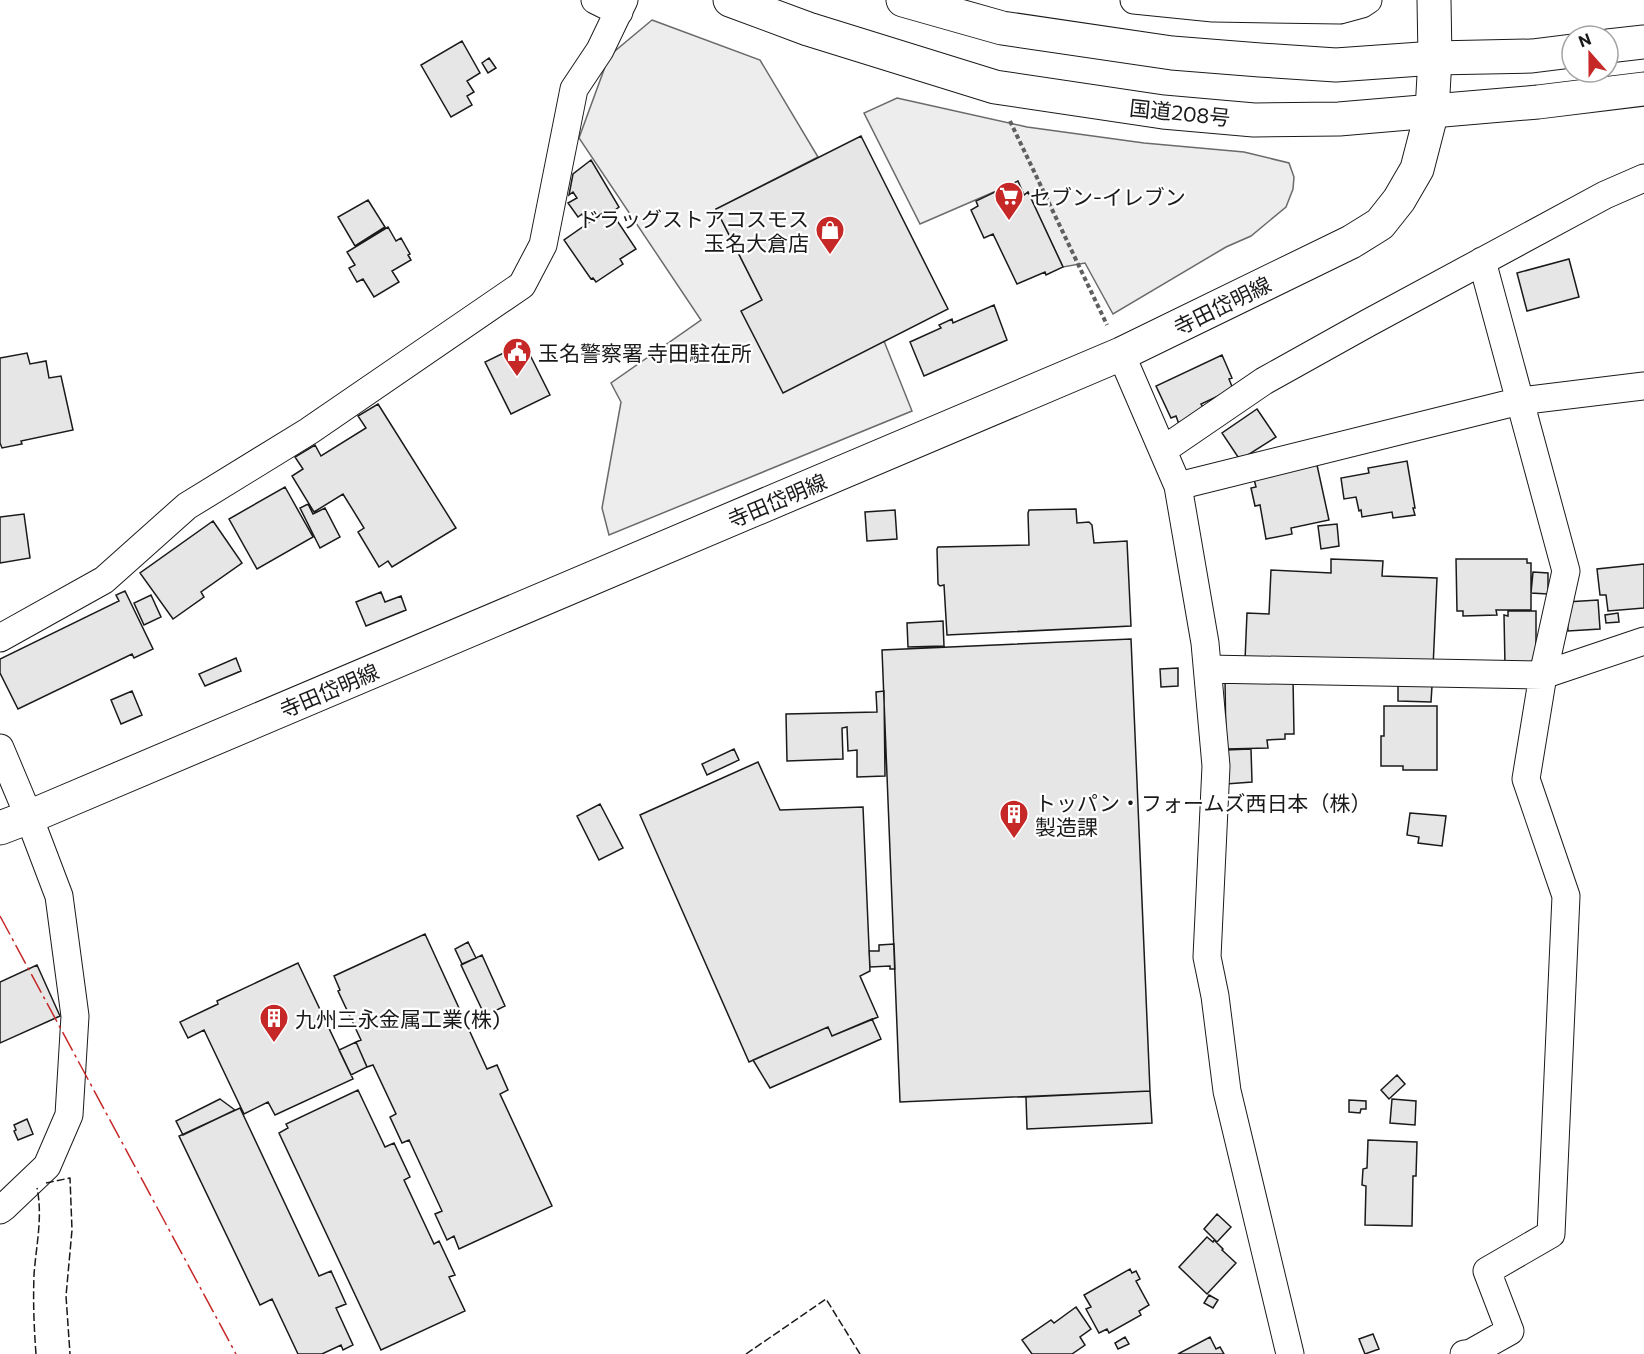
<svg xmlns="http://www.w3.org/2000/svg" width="1644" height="1354" font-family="Commissioner,'Noto Sans JP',sans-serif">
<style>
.parking{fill:#ededed;stroke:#6a6a6a;stroke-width:1.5}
.building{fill:#e6e6e6;stroke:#1a1a1a;stroke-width:1.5}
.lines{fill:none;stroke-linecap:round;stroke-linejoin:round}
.street-casing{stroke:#1a1a1a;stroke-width:29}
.secondary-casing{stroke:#1a1a1a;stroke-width:35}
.highway-casing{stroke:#1a1a1a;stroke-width:35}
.path{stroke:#5f5f5f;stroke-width:4;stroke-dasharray:4.5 3;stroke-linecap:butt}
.street{stroke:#fff;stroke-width:27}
.secondary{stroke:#fff;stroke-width:33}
.highway{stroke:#fff;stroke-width:33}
.fence{stroke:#1a1a1a;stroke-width:1.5;stroke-dasharray:8 3;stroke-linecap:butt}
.power{stroke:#c62828;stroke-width:1.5;stroke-dasharray:21 4.5 3 4.5;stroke-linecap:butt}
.labels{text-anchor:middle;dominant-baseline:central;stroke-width:4.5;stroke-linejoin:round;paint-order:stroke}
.street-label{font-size:21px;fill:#1a1a1a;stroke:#fff}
.poi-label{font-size:21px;fill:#1a1a1a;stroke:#fff;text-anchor:start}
</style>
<rect width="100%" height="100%" fill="#fff"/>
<!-- parking -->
<path class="parking" d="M652 20 760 60 818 157 716 209 762 300 884 341 912 411 609 535 602 508 621 402 611 383 701 320 579 138 609 56Z
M897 98 1027 127 1144 143 1244 152 1289 163 1294 177 1293 189 1286 207 1251 236 1226 247 1113 314 1085 263 1063 267 1028 193 1024 195 1017 182 920 224 864 113Z"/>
<!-- building -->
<path class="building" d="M462 41 480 73 467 81 474 92 467 96 472 105 451 117 421 65Z
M489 58 496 68 488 73 482 63Z
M861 136 948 309 783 393 741 311 762 300 716 209Z
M591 160 619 207 608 215 606 211 595 219 592 215 586 220 582 214 578 217 568 203 577 198 573 192 569 195 573 174Z
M1018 181 1024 195 1028 192 1063 267 1046 275 1045 272 1017 284 993 234 984 238 971 210 978 206 976 201Z
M368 200 385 227 355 246 338 217Z
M604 212 609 219 614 216 636 249 620 259 623 264 596 282 593 278 591 279 564 240Z
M388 227 396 241 401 238 410 254 408 255 411 260 392 271 399 282 374 297 363 279 357 282 349 268 355 265 347 252Z
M1569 259 1579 297 1527 311 1517 273Z
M994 305 1007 340 924 376 910 342 941 328 939 325 952 319 953 323Z
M524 343 550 395 511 414 485 362Z
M27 353 30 364 46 361 49 378 61 376 73 430 21 441 22 444 2 448 0 443V358Z
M1222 355 1232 378 1229 379 1233 389 1201 404 1204 409 1180 427 1176 416 1171 418 1156 386Z
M378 404 456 528 392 567 388 561 379 567 358 532 364 528 343 494 314 512 292 476 303 469 295 457 315 445 321 456 366 428 358 416Z
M1257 409 1276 437 1240 460 1222 433Z
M1407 461 1415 508H1413L1415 515 1393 518 1392 512 1362 517 1361 510 1359 511 1356 497 1344 499 1341 478 1369 473 1368 468Z
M1317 465 1329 520 1291 528 1292 534 1266 539 1260 505 1255 506 1251 488 1256 487 1254 479Z
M285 487 313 537 257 569 229 519Z
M308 504 313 514 325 508 340 537 320 548 300 508Z
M1076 509 1077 523 1089 522 1092 525 1094 543 1127 541 1131 626 947 635 944 585 940 586 938 584 937 549 938 547 1029 545 1028 513 1029 510Z
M895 510 897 539 867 541 865 512Z
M24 514 30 558 0 563V517Z
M213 521 242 563 201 592 204 597 173 619 140 573Z
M1337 524 1339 546 1321 549 1318 526Z
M1331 559 1383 561 1382 576 1437 578 1433 668 1245 660 1247 613 1269 614 1271 570 1331 573Z
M1456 559H1527V563H1531V610H1496L1497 615 1463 616V611H1457Z
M1644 564V608L1608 611 1606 595H1600L1597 569Z
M1533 572 1548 573V594L1531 593Z
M125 591 153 649 134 658 132 654 18 709 0 673V659L119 601 116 595Z
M381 592 385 602 401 596 406 610 366 626 356 602Z
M151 595 161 617 144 625 134 603Z
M1598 600 1600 629 1568 631 1566 602Z
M1508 611H1536V666H1505L1504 615 1508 616Z
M1618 613 1619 622 1606 623 1605 615Z
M943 621 944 646 908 647 907 623Z
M1131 639 1150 1091 900 1102 882 650Z
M236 658 241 671 205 686 199 674Z
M1178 668V686L1161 687 1160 669Z
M1293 678 1294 734H1285V739L1267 740 1268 748 1226 749 1225 679Z
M1398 685 1432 686 1431 702 1398 701Z
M132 691 142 715 121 724 111 700Z
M884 691 885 776 857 777V750L848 751 847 727 842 728 843 759 787 761 786 714 877 712 876 692Z
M1384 706H1437V770H1403V766H1381V736H1384Z
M734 749 739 760 707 775 702 764Z
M1251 749 1252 782 1226 784 1225 750Z
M758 762 780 810 863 807 870 971 860 976 878 1017 832 1036 828 1027 749 1062 640 815Z
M600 804 623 848 599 860 577 816Z
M1410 813 1446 816 1442 846 1418 843 1419 837 1407 835Z
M425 934 487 1069 497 1065 508 1090 500 1094 552 1206 459 1249 454 1236 447 1240 435 1214 442 1211 409 1140 402 1143 390 1117 396 1114 373 1065 367 1067 356 1042 361 1040 338 991 340 990 334 976Z
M468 942 476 958 462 964 455 949Z
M894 944 895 969H890V966L870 967 869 951H879V945Z
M482 955 505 1006 485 1016 461 965Z
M298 963 353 1079 275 1115 268 1102 244 1114 204 1030 188 1038 180 1022 218 1004 217 1001Z
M37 965 60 1016 0 1043V982Z
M872 1019 881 1039 770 1088 753 1060 828 1027 832 1036Z
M356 1042 367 1067 351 1075 339 1050Z
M1397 1075 1405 1084 1389 1099 1381 1090Z
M358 1090 385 1147 394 1143 410 1177 404 1180 434 1244 439 1241 455 1275 449 1277 465 1311 381 1350 279 1133 288 1128 286 1124Z
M1150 1091 1152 1123 1027 1129 1026 1097Z
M220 1099 235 1110 183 1135 176 1121Z
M1392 1099 1416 1101 1415 1125 1390 1123Z
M1349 1100 1366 1101V1109H1361L1360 1113 1349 1112Z
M240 1108 319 1276 331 1271 346 1304 336 1308 353 1345 343 1350 341 1345 322 1354H298L272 1299 260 1305 179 1136Z
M27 1119 33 1134 18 1140 14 1131 16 1130 14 1125Z
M1368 1140 1417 1142 1416 1176H1413L1412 1226 1365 1225 1366 1186 1362 1185 1363 1169 1367 1168Z
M1217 1214 1231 1227 1217 1242 1204 1229Z
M1207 1237 1213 1242 1214 1240 1223 1249 1222 1250 1236 1263 1207 1294 1179 1267Z
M1130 1269 1132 1273 1136 1271 1140 1279 1136 1281 1149 1305 1139 1311 1141 1315 1109 1333 1107 1329 1099 1333 1086 1309 1091 1307 1084 1295Z
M1209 1295 1218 1300 1213 1308 1204 1303Z
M1076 1307 1091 1329 1080 1337 1085 1345 1072 1354H1032L1022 1340 1051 1320 1054 1323Z
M1373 1334 1379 1349 1365 1354 1359 1339Z
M1125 1337 1129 1344 1118 1349 1115 1343Z
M1210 1337 1216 1349 1220 1347 1224 1354H1178Z"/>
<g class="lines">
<!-- street casing -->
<g class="street-casing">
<path id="street" d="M595 0 619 12
M1134 0 1213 8 1340 10 1362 4 1368 0
M1482 261 1566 571 1543 675
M1121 354 1178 486 1205 643 1216 766 1207 957 1215 996 1227 1091 1290 1354
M1163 450 1264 381 1368 323 1605 195 1644 178
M1178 486 1520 401 1644 386
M0 638 104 580 187 506 309 431 522 285 543 245 574 89 600 50 624 0
M1208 669 1543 675 1526 779 1566 896 1551 1234 1487 1271 1510 1331 1471 1353 1464 1354
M1543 675 1644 641
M0 748 29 817 59 896 75 1016 69 1115 47 1166 4 1207 0 1210"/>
</g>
<!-- secondary casing -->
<g class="secondary-casing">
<path id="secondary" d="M0 828 29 817 1121 354 1351 242 1380 224 1399 200 1417 169 1432 111 1435 58 1434 0"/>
</g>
<!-- highway casing -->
<g class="highway-casing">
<path id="highway" d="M730 0 808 29 995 87 1163 112 1254 120 1339 119 1538 102 1644 89
M903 0 1002 28 1172 53 1260 60 1336 65 1435 58 1532 56 1572 51
M1608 46 1644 42"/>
</g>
<!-- path -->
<path class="path" d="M1010 121 1107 325"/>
<!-- street -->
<use href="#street" class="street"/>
<!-- secondary -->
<use href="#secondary" class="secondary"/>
<!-- highway -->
<use href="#highway" class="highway"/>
<!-- fence -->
<path class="fence" d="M46 1183 70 1178 72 1230 66 1296 70 1354
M36 1354C34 1328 33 1302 34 1275 36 1246 43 1217 37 1188
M746 1354 826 1299 860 1354"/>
<!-- power -->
<path class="power" d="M0 916 236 1354"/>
</g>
<!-- icons -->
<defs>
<g id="supermarket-pin" transform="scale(1.5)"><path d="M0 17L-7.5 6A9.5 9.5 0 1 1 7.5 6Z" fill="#c62828" stroke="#fff"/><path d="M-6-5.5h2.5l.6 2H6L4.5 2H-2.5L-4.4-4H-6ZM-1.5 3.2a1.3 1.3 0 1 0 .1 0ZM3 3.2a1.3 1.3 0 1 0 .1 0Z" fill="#fff"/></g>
<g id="shop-pin" transform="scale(1.5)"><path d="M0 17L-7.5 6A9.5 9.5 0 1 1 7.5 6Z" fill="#c62828" stroke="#fff"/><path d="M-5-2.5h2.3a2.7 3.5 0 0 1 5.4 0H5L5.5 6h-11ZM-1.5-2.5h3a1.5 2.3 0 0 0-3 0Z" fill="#fff"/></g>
<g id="civic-pin" transform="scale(1.5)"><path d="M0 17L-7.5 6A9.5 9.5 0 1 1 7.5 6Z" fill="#c62828" stroke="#fff"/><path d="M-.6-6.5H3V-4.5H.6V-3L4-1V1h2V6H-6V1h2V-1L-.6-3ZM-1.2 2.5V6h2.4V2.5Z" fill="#fff"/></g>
<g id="building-pin" transform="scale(1.5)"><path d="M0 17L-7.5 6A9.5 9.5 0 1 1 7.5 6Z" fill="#c62828" stroke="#fff"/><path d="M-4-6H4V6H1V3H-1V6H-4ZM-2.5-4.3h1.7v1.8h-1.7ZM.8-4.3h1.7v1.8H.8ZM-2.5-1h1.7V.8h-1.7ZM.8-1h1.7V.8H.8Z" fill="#fff"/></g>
</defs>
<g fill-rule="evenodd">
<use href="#supermarket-pin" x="1009" y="196"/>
<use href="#shop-pin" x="830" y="230"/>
<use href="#civic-pin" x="517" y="352"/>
<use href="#building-pin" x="1014" y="814"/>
<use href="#building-pin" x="274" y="1018"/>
</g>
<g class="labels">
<!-- street labels -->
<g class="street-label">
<text transform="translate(1180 112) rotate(6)">国道208号</text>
<text transform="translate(1222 305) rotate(-26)">寺田岱明線</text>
<text transform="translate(777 500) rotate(-23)">寺田岱明線</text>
<text transform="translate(329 690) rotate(-23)">寺田岱明線</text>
</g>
<!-- poi labels -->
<g class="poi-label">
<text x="1030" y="196">セブン-イレブン</text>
<text x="809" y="218" text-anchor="end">ドラッグストアコスモス<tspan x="809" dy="24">玉名大倉店</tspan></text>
<text x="538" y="352">玉名警察署 寺田駐在所</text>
<text x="1035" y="802">トッパン・フォームズ西日本（株）<tspan x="1035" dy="24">製造課</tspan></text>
<text x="295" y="1018">九州三永金属工業(株)</text>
</g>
</g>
<!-- north arrow -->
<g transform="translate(1590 54) rotate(339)"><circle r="28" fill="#ffffff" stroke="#a3a3a3" stroke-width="1.5"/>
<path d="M0-4.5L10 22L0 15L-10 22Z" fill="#c62828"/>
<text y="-9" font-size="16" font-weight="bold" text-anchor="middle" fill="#1a1a1a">N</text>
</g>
</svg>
